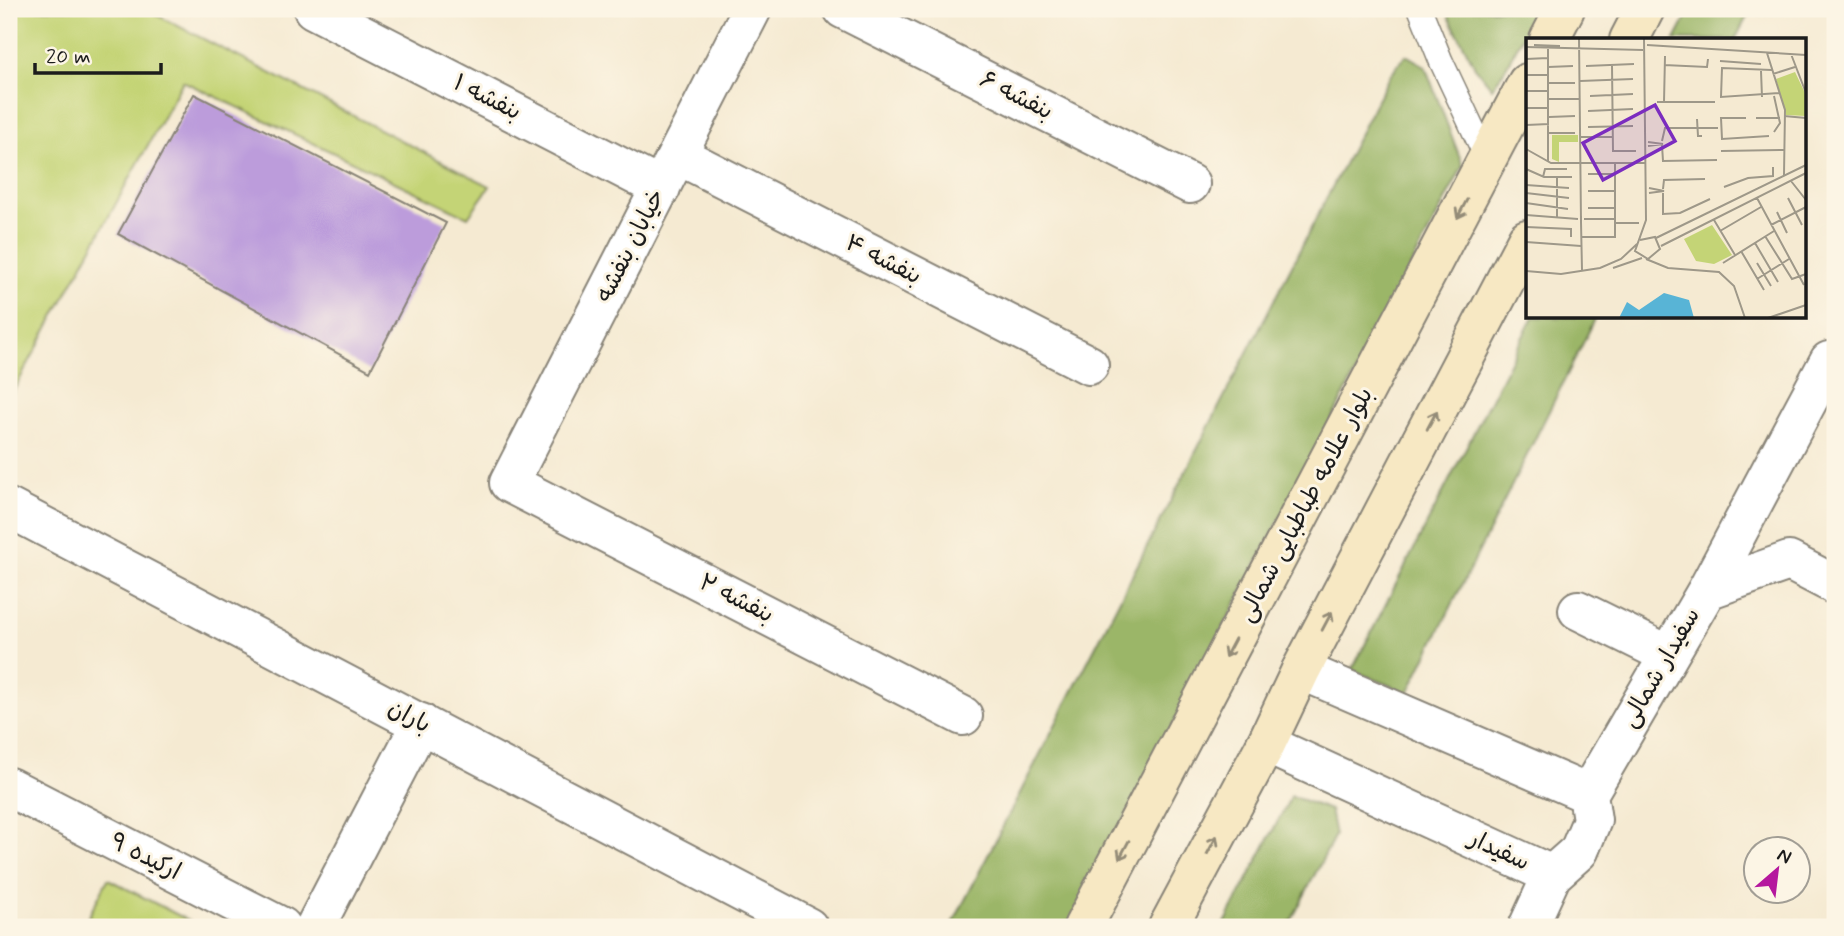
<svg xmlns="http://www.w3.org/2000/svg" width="1844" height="936" font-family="Mynerve,'Playpen Sans Arabic',sans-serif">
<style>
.green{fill:#c4d476;stroke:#707849;stroke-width:2}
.forest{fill:#9bb667;stroke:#5c6942;stroke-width:2}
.building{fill:#bc9cdb}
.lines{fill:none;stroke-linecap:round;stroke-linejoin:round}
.service-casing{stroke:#888377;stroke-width:26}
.minor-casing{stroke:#888377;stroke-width:42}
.tertiary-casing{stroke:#888377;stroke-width:42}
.secondary-casing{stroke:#888377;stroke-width:42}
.service{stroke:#fff;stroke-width:23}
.minor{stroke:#fff;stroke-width:38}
.tertiary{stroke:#fff;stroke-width:38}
.secondary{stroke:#f7e8c3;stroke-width:38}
.oneway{stroke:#948c78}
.labels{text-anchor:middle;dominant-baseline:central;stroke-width:6;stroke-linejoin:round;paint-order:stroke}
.street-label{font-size:24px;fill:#1c1c1c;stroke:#fcf5e5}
.inset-road{fill:none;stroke:#9e9889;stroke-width:2}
.view{fill:#7b2cbf;fill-opacity:0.15;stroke:#7b2cbf;stroke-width:3.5}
.inset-edge{fill:none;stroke:#1c1c1c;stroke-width:3.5}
</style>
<rect width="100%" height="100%" fill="#fcf5e5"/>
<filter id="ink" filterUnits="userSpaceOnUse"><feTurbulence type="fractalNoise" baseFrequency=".0143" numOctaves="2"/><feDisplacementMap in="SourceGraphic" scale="14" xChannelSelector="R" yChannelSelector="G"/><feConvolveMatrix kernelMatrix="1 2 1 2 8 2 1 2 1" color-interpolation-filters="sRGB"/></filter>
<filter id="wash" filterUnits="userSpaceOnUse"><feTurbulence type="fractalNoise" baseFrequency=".00686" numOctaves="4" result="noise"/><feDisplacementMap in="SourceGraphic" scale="28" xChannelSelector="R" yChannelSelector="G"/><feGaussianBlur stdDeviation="1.57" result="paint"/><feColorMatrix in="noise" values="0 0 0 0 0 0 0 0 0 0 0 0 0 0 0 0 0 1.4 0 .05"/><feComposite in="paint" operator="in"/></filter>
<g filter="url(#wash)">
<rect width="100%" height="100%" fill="#f5ead2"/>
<!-- green -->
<path class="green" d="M21 9H145L490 186 468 217 183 81 9 399V31Z
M108 879 201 927H83Z"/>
<!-- forest -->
<path class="forest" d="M1449 9H1537L1505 69 1492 88 1475 67 1449 17Z
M1691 9H1751L1735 40H1675Z
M1406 55 1425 66 1463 166 1068 927H951L1390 75Z
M1533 317H1596L1408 693 1352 670Z
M1291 796 1330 810 1335 835 1288 927H1223Z"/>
<g id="blocks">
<!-- building -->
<path class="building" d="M194 94 446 223 370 371 118 234Z"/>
</g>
</g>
<g filter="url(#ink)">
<use href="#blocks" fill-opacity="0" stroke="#888377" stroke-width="2"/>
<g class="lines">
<!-- service casing -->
<g class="service-casing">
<path id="service" d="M1420 9 1441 61 1488 161"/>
</g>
<!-- minor casing -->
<g class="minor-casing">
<path id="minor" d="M313 9 661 188
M752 9 509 483 963 716
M843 9 1190 184
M678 155 1089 365
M1707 590 1829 361
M1578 610 1669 655
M1266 744 1552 875 1579 851 1592 820 1588 794 1301 670
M9 787 282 927
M1588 794 1707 590 1789 561 1835 585
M315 927 421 723
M1528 927 1552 875"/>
</g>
<!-- tertiary casing -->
<g class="tertiary-casing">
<path id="tertiary" d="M9 508 808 927"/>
</g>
<!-- secondary casing -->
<g class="secondary-casing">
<path id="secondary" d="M1549 40 1565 9
M1629 40 1645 9
M1083 927 1527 83
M1168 927 1266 744 1301 670 1527 239"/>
</g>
<!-- service -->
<use href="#service" class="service"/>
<!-- minor -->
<use href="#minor" class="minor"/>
<!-- tertiary -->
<use href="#tertiary" class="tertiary"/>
<!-- secondary -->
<use href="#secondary" class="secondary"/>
</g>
<!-- one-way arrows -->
<defs><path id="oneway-shaft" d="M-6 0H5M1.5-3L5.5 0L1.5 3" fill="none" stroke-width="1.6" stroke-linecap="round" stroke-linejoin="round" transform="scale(1.75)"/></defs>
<g class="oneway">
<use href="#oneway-shaft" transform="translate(1462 209) rotate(118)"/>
<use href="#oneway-shaft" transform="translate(1432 420) rotate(-62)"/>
<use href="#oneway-shaft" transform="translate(1327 621) rotate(-62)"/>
<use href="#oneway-shaft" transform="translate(1230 648) rotate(118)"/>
<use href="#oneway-shaft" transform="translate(1212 845) rotate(-62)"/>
<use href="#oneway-shaft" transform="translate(1124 850) rotate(118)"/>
</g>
</g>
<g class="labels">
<!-- street labels -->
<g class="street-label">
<text transform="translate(1016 96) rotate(27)">بنفشه ۶</text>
<text transform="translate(487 98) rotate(27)">بنفشه ۱</text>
<text transform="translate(631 246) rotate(-63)">خیابان بنفشه</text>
<text transform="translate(883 260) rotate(27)">بنفشه ۴</text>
<text transform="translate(1306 505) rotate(-62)">بلوار علامه طباطبایی شمالی</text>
<text transform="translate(736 599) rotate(27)">بنفشه ۲</text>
<text transform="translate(1661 668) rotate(-60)">سفیدار شمالی</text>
<text transform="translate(409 717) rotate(28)">باران</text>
<text transform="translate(1499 851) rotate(25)">سفیدار</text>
<text transform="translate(145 857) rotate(27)">ارکیده ۹</text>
</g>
</g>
<!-- overview -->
<g transform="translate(1526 38)">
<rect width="280" height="280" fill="#f5ead2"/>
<path d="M269 34 280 57V78L260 77 250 41ZM26 97H52V104H33V124L26 121ZM186 187 206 217 188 226 170 223 158 201Z" fill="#c4d476"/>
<path d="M138 255 163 262 168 280H93L101 264 113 272Z" fill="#58b4d6"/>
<path class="inset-road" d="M53 0 55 184V178M204 0H245M8 7 34 8M121 7 280 17M0 9 117 12M22 11V124M241 15 259 72 258 137M265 16 280 55M0 21 22 20M194 23 235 26M86 27 87 113H110M138 27 181 29 182 21M60 28 108 26M22 29 47 28M246 32 196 30 195 59 253 55M235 33 236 59M247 36 269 29M0 37H23M54 43 107 41M23 45H49M0 53H23M64 58 107 56M248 58 254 85 248 94M23 61H53M131 64H189M138 64 139 18M0 70H23M62 73 107 71M258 78 280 80M23 79 49 78M220 80H195L196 101 243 98M230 80H254M171 81 172 98H176M0 87 23 86M62 89 107 88M23 95H49M54 99H87M136 103 139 90H192M122 104 137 106 122 108M136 107 137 123 191 122M0 111 25 125H119M195 113 258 112M0 131 18 139H46M62 136H89M17 139 19 131H41M31 139V181M265 143 280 162M0 147 43 150M198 149 222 140 247 138V129M123 150 138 153 123 155M137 151 138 142 179 141M62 153H89M0 155 43 160M137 155V176L154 175 184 161M231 160 278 247M262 160 276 187M0 165 42 171M62 170H89M251 174 261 195M0 177 52 181M58 181H89M188 182 209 217M55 184 56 232M89 185H113M245 187 280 169M0 189 45 191V199M194 193 235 169M239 198 266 241 280 236M55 199H89V125M130 200 280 127M114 202 129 199 134 211 122 221 109 213 120 182 118 0M0 204 55 208M229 205 252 244M135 208 280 135M215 213 238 252M120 221 142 230 193 234 208 248 219 280M197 225 248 193M231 225 245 248M87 230 116 220M0 233 35 236 74 230 95 221 111 206M231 241 263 221M242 280 280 267"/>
<path class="view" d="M129 67 149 103 77 142 57 105Z"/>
<rect width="280" height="280" class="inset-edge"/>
</g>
<!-- margin -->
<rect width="1844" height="936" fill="none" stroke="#fcf5e5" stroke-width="35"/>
<!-- north arrow -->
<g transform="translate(1777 870) rotate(28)"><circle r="33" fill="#fcf5e5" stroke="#a29e95" stroke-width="2"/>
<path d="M0-5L12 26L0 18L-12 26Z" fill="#b5179e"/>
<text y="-10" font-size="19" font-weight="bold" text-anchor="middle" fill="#1c1c1c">N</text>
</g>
<!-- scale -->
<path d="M35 63v10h126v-10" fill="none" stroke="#1c1c1c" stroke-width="3.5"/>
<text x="46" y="63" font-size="21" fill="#1c1c1c" stroke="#fcf5e5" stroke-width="5" paint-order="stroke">20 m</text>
</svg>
